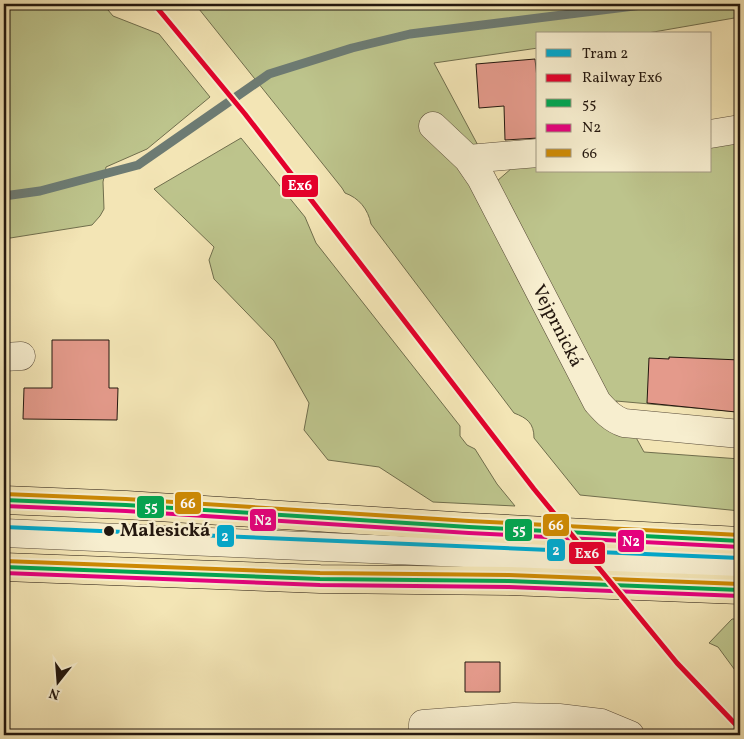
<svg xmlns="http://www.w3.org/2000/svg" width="744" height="739" font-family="Vollkorn,serif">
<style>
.green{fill:#bdc48c;stroke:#706e4d}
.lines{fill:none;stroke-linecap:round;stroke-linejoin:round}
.stream{stroke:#6d7b73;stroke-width:9}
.building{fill:#e49a8b;stroke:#23170e}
.minor-casing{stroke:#574a38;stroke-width:29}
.major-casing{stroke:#23170e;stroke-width:29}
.minor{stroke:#f7eecf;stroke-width:28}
.major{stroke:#f3e5b5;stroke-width:28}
.bus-1-casing{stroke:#f7eecf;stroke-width:8}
.bus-2-casing{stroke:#f7eecf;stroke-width:8}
.bus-3-casing{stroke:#f7eecf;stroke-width:8}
.bus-1{stroke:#00a651;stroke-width:4}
.bus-2{stroke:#e5007d;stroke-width:4}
.bus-3{stroke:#cd8903;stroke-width:4}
.rail-1-casing{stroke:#f7eecf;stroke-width:9}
.rail-1{stroke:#e4002b;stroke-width:5}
.tram-1-casing{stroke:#f7eecf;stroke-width:8}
.tram-1{stroke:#00a9ce;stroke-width:4}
.stop-dot{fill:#23170e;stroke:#f7eecf;stroke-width:2}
.labels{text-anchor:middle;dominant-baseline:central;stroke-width:5;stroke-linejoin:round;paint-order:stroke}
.street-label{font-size:19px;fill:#23170e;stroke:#f7eecf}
.stop-label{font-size:19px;font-weight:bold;fill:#23170e;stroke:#f7eecf;text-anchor:start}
.line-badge{stroke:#f7eecf;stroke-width:2}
.badge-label{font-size:14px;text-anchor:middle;font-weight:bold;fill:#fff}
</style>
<rect width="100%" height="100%" fill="#f3e5b5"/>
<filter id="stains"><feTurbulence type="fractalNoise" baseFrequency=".004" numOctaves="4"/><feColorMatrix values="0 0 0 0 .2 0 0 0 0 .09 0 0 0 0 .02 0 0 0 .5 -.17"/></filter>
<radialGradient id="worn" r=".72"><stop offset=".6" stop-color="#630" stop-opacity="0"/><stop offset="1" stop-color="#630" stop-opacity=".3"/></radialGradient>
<!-- green -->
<path class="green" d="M4 4H103L113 16 159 34 210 97 147 149 106 167 103 182 104 209 100 216 92 225 4 239Z
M195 4H740V17L642 34H538V48L434 63 497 181 512 168 538 166V171H710V145L740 140V412L616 401 644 452 740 459V511L580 495 534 438C534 423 527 418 514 413L371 224C368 209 359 198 345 193L342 188Z
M241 138 305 217 316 243 460 426V436L467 445 475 449 497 484 515 506 433 502 379 467 328 460 304 430 309 403 274 341 214 279 209 260 214 247 154 189Z
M732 619H740V677L718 647 709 643Z"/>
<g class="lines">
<!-- stream -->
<path class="stream" d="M4 196 40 191 138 165 269 74 352 48 410 34 650 4"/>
</g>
<!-- building -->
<path class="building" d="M535 59 538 88V138L505 140 504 106 479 108 476 64Z
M52 340H109V388H118L117 420 23 419 24 388H52Z
M669 357 740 360V410H736V412L647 403 649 358 669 359Z
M465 662H500V692H465Z"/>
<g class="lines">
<!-- minor casing -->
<g class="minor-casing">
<path id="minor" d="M433 126 468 159 481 178 597 402C605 411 612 419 624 423L740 434
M710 134 740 129
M468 159 538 153
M4 357 21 356
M4 533 740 565
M423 735V724L514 717 559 718 601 723 630 735"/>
</g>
<!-- major casing -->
<g class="major-casing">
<path id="major" d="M4 500 126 505 469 527 740 541
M4 567 320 579 509 581 740 590"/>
</g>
<!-- minor -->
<use href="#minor" class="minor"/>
<!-- major -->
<use href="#major" class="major"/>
<!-- bus-1 casing -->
<g class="bus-1-casing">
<path id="bus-1" d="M4 500 126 505 469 527 740 541
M4 567 320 579 509 581 740 590"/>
</g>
<!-- bus-2 casing -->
<g class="bus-2-casing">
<path id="bus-2" d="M4 506 126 511 469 533 740 547
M4 573 320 585 509 587 740 596"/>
</g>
<!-- bus-3 casing -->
<g class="bus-3-casing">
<path id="bus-3" d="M4 494 126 499 469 521 740 535
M4 561 320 573 509 575 740 584"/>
</g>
<!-- bus-1 -->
<use href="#bus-1" class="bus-1"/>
<!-- bus-2 -->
<use href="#bus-2" class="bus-2"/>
<!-- bus-3 -->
<use href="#bus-3" class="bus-3"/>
<!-- rail-1 casing -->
<g class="rail-1-casing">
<path id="rail-1" d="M154 4 245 114 534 489 677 663 740 729"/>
</g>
<!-- rail-1 -->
<use href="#rail-1" class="rail-1"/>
<!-- tram-1 casing -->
<g class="tram-1-casing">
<path id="tram-1" d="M4 527 740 558"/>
</g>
<!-- tram-1 -->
<use href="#tram-1" class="tram-1"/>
</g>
<!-- markers -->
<circle class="stop-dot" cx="109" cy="531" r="6"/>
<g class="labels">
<!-- street labels -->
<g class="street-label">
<text transform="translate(557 326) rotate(63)">Vejprnická</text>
</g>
<!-- stop labels -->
<g class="stop-label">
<text x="120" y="531">Malesická</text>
</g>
</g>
<g class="line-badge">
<rect x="281" y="174" width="38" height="24" rx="5" fill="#e4002b"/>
<rect x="174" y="491" width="28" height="24" rx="5" fill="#cd8903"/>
<rect x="136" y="495" width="29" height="24" rx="5" fill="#00a651"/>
<rect x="249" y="508" width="28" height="24" rx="5" fill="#e5007d"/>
<rect x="542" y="513" width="28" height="24" rx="5" fill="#cd8903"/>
<rect x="504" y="518" width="29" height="24" rx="5" fill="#00a651"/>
<rect x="216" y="524" width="19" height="24" rx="5" fill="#00a9ce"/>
<rect x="617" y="529" width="28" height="24" rx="5" fill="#e5007d"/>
<rect x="546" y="538" width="20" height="24" rx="5" fill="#00a9ce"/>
<rect x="568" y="541" width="38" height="24" rx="5" fill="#e4002b"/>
</g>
<g class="badge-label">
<text x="300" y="190">Ex6</text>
<text x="188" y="508">66</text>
<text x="151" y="511">55</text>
<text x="263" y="525">N2</text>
<text x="556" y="530">66</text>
<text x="519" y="534">55</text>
<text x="225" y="541">2</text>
<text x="631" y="546">N2</text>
<text x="556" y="555">2</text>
<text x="587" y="558">Ex6</text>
</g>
<!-- margin -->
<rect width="744" height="739" fill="none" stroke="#f3e5b5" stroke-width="20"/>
<rect x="5" y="5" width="734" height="729" fill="none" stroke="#23170e" stroke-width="2.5"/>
<rect x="10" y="10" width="724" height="719" fill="none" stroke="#23170e"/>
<!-- legend -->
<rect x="536" y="32" width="175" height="140" fill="#f7eecf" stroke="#a29882"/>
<rect x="546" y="49" width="25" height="8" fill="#00a9ce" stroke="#a29882"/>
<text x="582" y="58" font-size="15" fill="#23170e">Tram 2</text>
<rect x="546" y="74" width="25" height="8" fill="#e4002b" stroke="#a29882"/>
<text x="582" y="82" font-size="15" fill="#23170e">Railway Ex6</text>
<rect x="546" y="99" width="25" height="8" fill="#00a651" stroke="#a29882"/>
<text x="582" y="108" font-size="15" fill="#23170e">55</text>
<rect x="546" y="124" width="25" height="8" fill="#e5007d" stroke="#a29882"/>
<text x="582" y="132" font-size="15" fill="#23170e">N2</text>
<rect x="546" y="149" width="25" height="8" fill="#cd8903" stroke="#a29882"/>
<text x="582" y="158" font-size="15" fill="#23170e">66</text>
<!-- north arrow -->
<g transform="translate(58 682) rotate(197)" stroke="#f7eecf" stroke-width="4" paint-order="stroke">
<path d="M0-4L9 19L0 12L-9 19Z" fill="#23170e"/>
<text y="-8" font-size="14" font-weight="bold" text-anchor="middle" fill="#23170e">N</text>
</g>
<rect width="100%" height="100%" filter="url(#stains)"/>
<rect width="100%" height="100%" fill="url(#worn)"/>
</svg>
